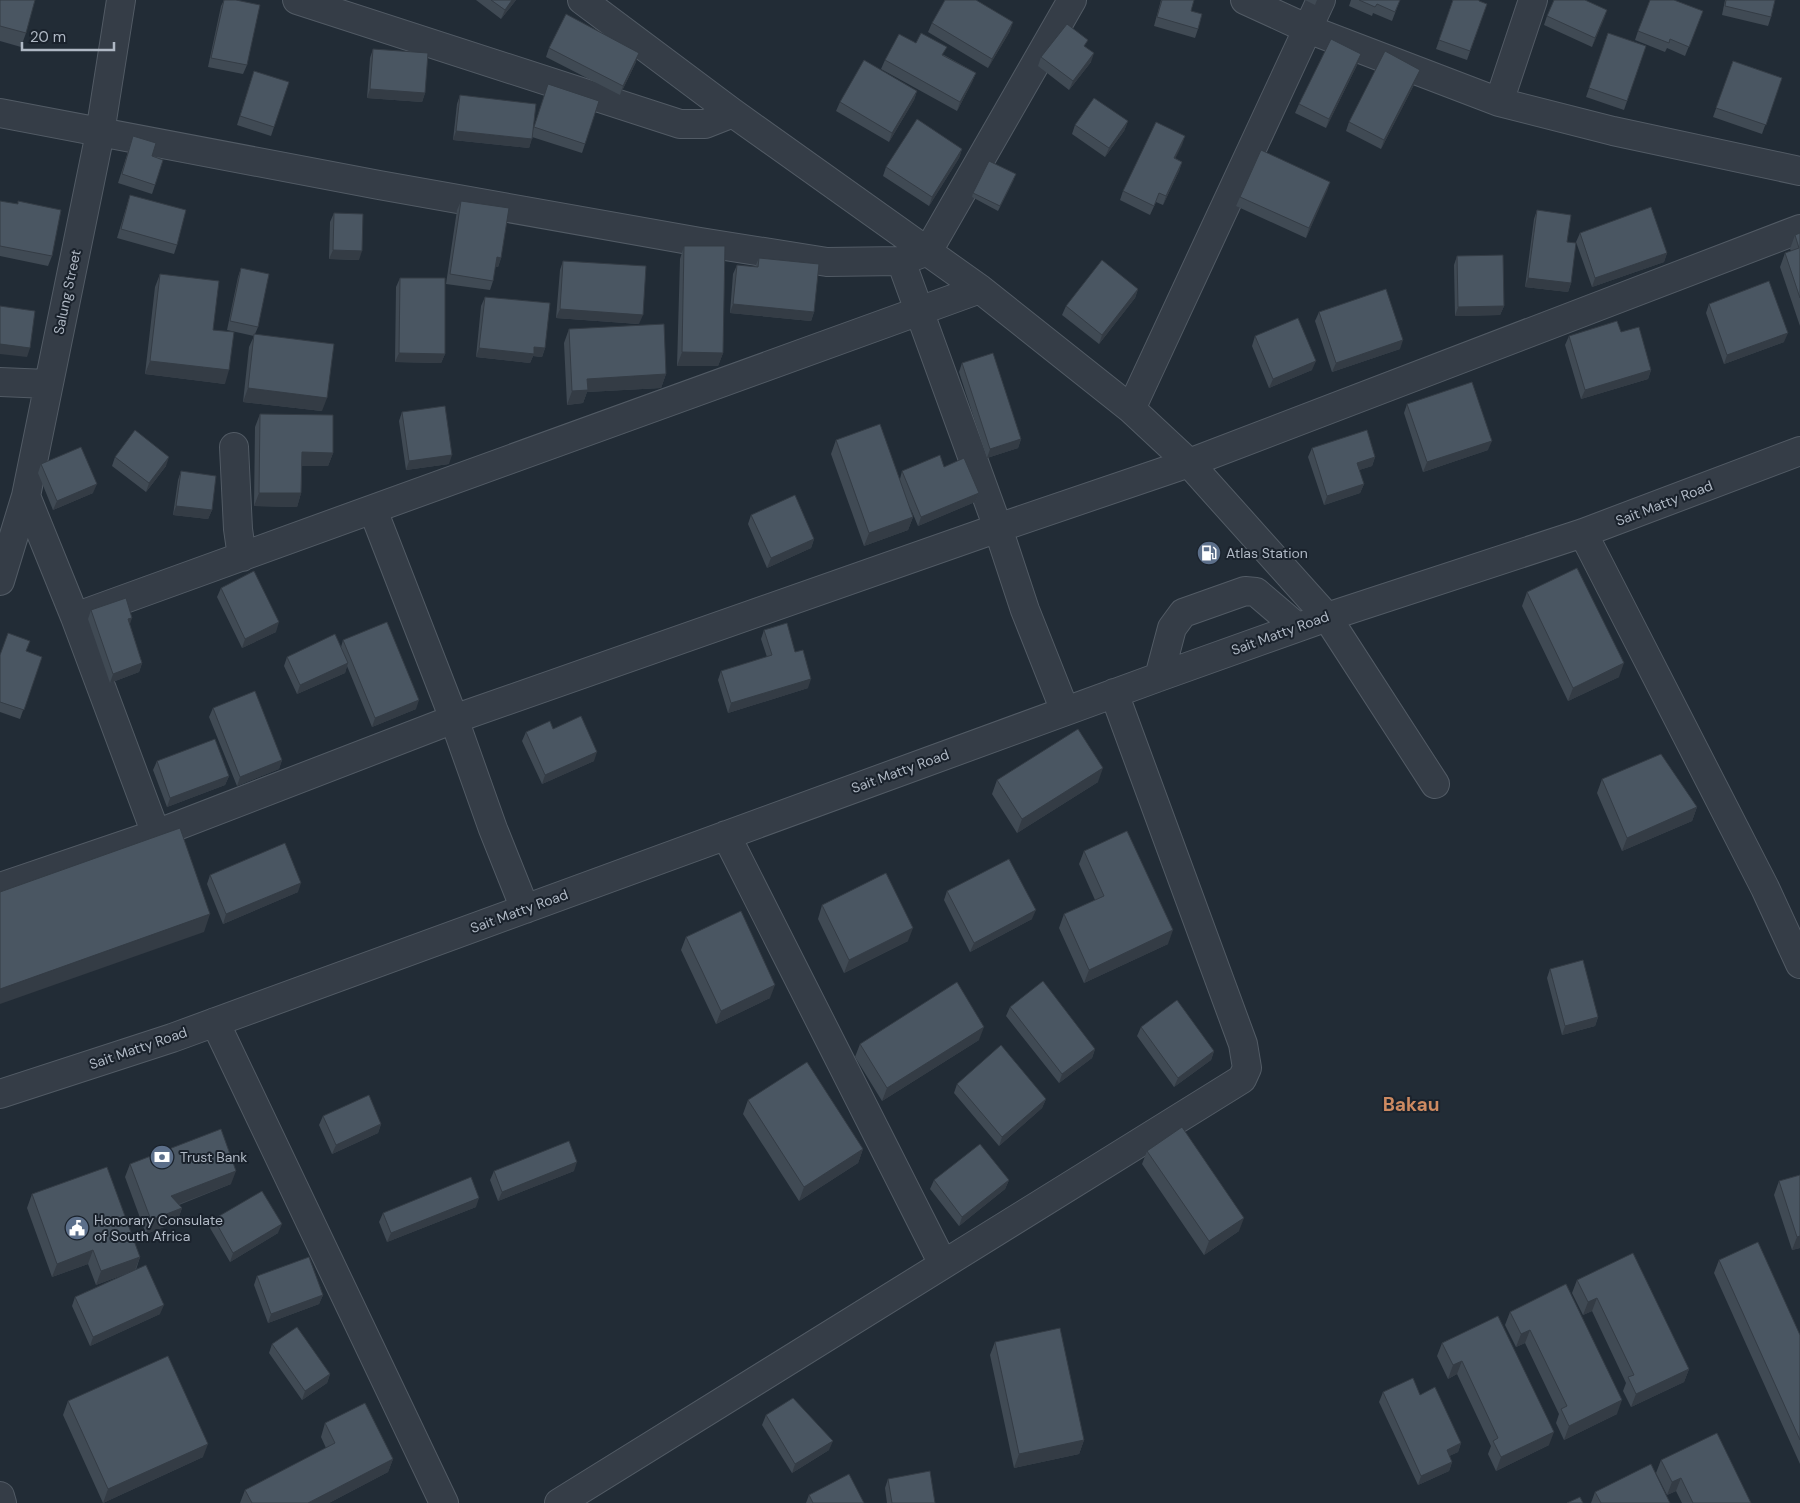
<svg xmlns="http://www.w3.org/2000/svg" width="1800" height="1503" font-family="'DM Sans',sans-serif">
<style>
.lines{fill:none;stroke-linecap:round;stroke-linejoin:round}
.minor-casing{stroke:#525b65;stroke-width:30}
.minor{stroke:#353d47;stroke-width:28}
.wall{fill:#404a54}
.shaded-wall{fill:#343c45}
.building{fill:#4a5662;stroke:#343c45}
.labels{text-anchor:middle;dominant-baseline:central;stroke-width:4;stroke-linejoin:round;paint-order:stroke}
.street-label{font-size:14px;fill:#afb8c4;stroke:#1a222c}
.poi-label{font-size:14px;fill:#afb8c4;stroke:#1a222c;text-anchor:start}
.district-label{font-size:19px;font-weight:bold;fill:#cd8a61;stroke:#1a222c}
</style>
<rect width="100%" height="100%" fill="#222c36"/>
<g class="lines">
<!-- minor casing -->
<g class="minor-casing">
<path id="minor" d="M297 0 680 124H705L733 113
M582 0 733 113 980 289 1131 409 1189 463 1327 617 1435 784
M1245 0 1308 29 1499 102 1613 131 1800 171
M1499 102 1533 0
M0 113 379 185 700 242 827 262 901 261 928 251 1072 0
M901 261 998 528 1025 610 1065 711
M0 382 48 384
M1131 409 1321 0
M234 447 238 529 242 557
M26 496 75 617 156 834
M373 510 454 719 493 829 525 909
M1583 533 1765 888 1800 964
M0 581 26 496 100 133 121 0
M75 617 980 289
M1159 677 1172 628 1183 613 1245 591 1256 592 1297 627
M726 835 943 1264
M0 887 156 834 454 719 998 528 1189 463 1800 229
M215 1022 444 1503
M0 1094 172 1038 1159 677 1327 617 1583 533 1800 451
M0 1496 2 1503
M559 1503 1242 1079 1247 1068 1243 1044 1114 693"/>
</g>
<!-- minor -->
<use href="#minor" class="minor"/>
</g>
<!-- wall -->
<path class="wall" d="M0 0 26 33 21 47 0 41Z
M224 0 247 65 243 74 208 67 221 6Z
M476 0H516L501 19Z
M1161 0H1194L1191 11 1198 29 1195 38 1154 26Z
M1305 0H1317L1315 5Z
M1351 0H1400L1392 21 1373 13 1372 16 1349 6Z
M1453 0 1479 1 1487 4 1467 60 1436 49Z
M1725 0H1775L1771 17 1768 26 1722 15Z
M1607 10 1592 47 1544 25 1547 16Z
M1703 11 1685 56 1667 48 1665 52 1635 40 1638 31Z
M932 23 1010 31 988 68 928 32Z
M1608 33 1646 46 1624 110 1586 97Z
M916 43 944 55 976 73 972 82 957 111 881 69 885 60Z
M1086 47 1091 62 1069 90 1038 66 1041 57Z
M549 48 636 62 620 95 546 57Z
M373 49 425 93 422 102 367 98 370 58Z
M1733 61 1782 78 1762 134 1713 117Z
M1358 63 1326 128 1295 113 1299 104Z
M254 71 274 127 271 136 237 125Z
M1417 79 1381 149 1346 131 1349 122Z
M548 84 585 144 582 153 532 137 529 148 453 140 457 104 460 95 533 130Z
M917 91 914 100 889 142 836 111 840 102Z
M1128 121 1124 131 1105 157 1072 134 1075 125Z
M133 136 152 156 155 185 152 194 118 183Z
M1185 136 1175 158 1182 162 1179 171 1163 205 1156 202 1150 215 1120 200 1123 191Z
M962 149 959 158 929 206 883 176 886 167Z
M1014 179 998 211 972 197 973 193Z
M1330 182 1306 238 1236 206 1240 197Z
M130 195 177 245 174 254 117 238Z
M0 201 52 256 48 266 0 256Z
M461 201 501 258 498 267 495 266 493 281 490 290 446 284 457 210Z
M1537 210 1567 242 1571 283 1568 292 1525 287 1534 219Z
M334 213 359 260 329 259 330 222Z
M1580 233 1667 253 1664 262 1592 287 1576 242Z
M1800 233V326L1780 267 1785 253 1791 251 1790 249 1795 235Z
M684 246 723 353 718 366H677L680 259Z
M1457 256 1504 306 1500 315 1455 316 1454 265Z
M759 258 814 312 811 321 730 313 733 274 737 265 755 267Z
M563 261 639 324 556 318 560 270Z
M241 268 258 327 255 334 322 411 243 402 249 347 254 336 227 330 238 277Z
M160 274 225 384 145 374 155 287Z
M400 278 445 354 441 363 395 362 396 287Z
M1138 289 1135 298 1099 344 1062 315 1066 306Z
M485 297 545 348 542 357 533 356 530 363 476 357 481 306Z
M1709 304 1784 342 1724 364 1706 313Z
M1319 312 1400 349 1332 372 1315 321Z
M569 329 666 374 661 388 587 392 583 403 567 405 564 343Z
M1621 332 1651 370 1648 379 1581 399 1565 345 1569 336Z
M1255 336 1312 370 1269 388 1252 346Z
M962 363 1021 439 1018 448 987 458 959 372Z
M1407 404 1488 450 1423 472 1404 413Z
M402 412 449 464 406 470 399 421Z
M260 414 333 453 328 466H302L301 493 297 507 254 506 255 427Z
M836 440 900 479 902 471 944 467 979 493 975 502 918 526 910 507 913 517 908 530 864 546 831 454Z
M1312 448 1375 457 1372 466 1359 470 1364 484 1360 493 1324 505 1308 457Z
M115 457 166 466 146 492 112 466Z
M41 464 93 493 53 510 38 473Z
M181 471 212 510 208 519 173 515 178 480Z
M751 515 814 539 811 548 767 568 748 524Z
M221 588 276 632 242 648 217 597Z
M1527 592 1619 677 1568 701 1522 606Z
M91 610 130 625 142 663 139 672 110 683 88 619Z
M764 630 795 652 808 688 728 713 718 680 721 671 767 657 761 639Z
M343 640 416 709 372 727 347 666 345 673 297 694 284 666 287 657 341 647Z
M0 655 42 657 20 719 0 712Z
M213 708 282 760 279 769 237 786 209 717Z
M553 729 594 761 542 784 522 741 526 732Z
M157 761 229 776 225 785 167 807 153 770Z
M1602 779 1697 807 1692 821 1622 851 1597 793Z
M997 780 1098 782 1017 833 992 794Z
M1084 851 1168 944 1084 983 1059 928 1064 914 1095 900 1079 864Z
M210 875 298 892 223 924 207 884Z
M947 891 1032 919 970 952 944 900Z
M822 905 908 941 844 973 818 919Z
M686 937 770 998 716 1024 681 950Z
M1550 969 1598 1017 1595 1026 1562 1035 1547 978Z
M1010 1007 1095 1049 1092 1058 1059 1083 1006 1016Z
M1141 1027 1214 1051 1211 1060 1174 1087 1137 1036Z
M979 1040 882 1101 855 1057 860 1044Z
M957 1084 1046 1099 1042 1108 999 1146 954 1093Z
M748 1100 863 1149 858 1163 799 1201 743 1114Z
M323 1116 381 1124 378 1133 332 1154 319 1125Z
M1147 1151 1239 1231 1204 1255 1142 1164Z
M130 1164 231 1184 179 1205 182 1208 177 1222 146 1234 125 1177Z
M494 1171H574L498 1201 490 1180Z
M1800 1175V1248L1792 1250 1774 1195 1779 1181Z
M934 1180H1009L1005 1189 959 1226 930 1189Z
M32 1194 140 1257 136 1270 160 1314 90 1346 72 1306 75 1297 128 1273 96 1285 88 1264 52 1277 27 1208Z
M476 1207 387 1242 379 1222 383 1213Z
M214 1219 278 1233 230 1262 210 1228Z
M1719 1260 1800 1335V1464L1714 1273Z
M257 1276 323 1295 319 1304 268 1323 254 1285Z
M1577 1280 1689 1369 1684 1382 1631 1407 1623 1391 1626 1383 1592 1311 1583 1315 1572 1293Z
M1566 1284 1617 1414 1564 1440 1556 1423 1559 1414 1525 1343 1516 1347 1505 1325 1510 1312Z
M1498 1316 1549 1445 1496 1471 1488 1454 1491 1446 1457 1374 1448 1379 1437 1356 1442 1343Z
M995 1342 1084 1440 1079 1454 1014 1468 990 1355Z
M272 1344 330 1374 327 1383 302 1400 269 1353Z
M1383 1392 1420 1395 1461 1443 1458 1452 1449 1456 1452 1462 1449 1471 1418 1485 1379 1402Z
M68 1401 203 1457 103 1503 63 1415Z
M766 1415 829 1450 792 1473 762 1425Z
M325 1423 393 1459 388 1472 329 1503H240L245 1490 326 1448 321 1437Z
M1661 1460 1751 1503H1682L1676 1491 1667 1495 1656 1473Z
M888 1479 935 1503H887L885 1488Z
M1595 1492 1670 1503H1591Z
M809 1495 864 1503H806Z"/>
<!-- shaded-wall -->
<path class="shaded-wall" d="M512 0H516L501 19 505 10Z
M1607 10 1604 19 1592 47 1595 38Z
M1013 22 1010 31 988 68 992 59Z
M639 53 636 62 620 95 623 86Z
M1094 53 1091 62 1069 90 1073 81Z
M1361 54 1358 63 1326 128 1329 119Z
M1420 70 1417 79 1381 149 1384 140Z
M976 73 972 82 957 111 960 102Z
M370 89 425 93 422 102 367 98Z
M917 91 914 100 889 142 892 133Z
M1128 121 1124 131 1105 157 1109 148Z
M456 131 532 139 529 148 453 140Z
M1185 136 1182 145 1171 167 1174 158Z
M962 149 959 158 929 206 932 197Z
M1182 162 1179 171 1163 205 1166 196Z
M1330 182 1327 191 1306 238 1309 228Z
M333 250 362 251 359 260 329 259Z
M1667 253 1664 262 1592 287 1595 278Z
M497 257 501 258 498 267 494 266Z
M1528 278 1571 283 1568 292 1525 287Z
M1138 289 1135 298 1099 344 1102 335Z
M733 304 814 312 811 321 730 313Z
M1504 306 1500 315 1455 316 1458 307Z
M560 309 643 315 639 324 556 318Z
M1788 333 1784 342 1724 364 1727 355Z
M1403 340 1400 349 1332 372 1336 363Z
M0 344 30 348 27 357 0 354Z
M534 347 545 348 542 357 533 356 530 363 476 357 479 348Z
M682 352 723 353 718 366H677Z
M399 353 445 354 441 363 395 362Z
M150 361 229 370 225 384 145 374Z
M1316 361 1312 370 1269 388 1273 379Z
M1651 370 1648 379 1581 399 1585 390Z
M666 374 661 388 587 392 583 403 567 405 572 391 587 379Z
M248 388 327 398 322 411 243 402Z
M1021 439 1018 448 987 458 990 449Z
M1492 441 1488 450 1423 472 1427 462Z
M302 452 333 453 328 466H297Z
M452 455 449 464 406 470 409 461Z
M169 457 166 466 146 492 149 483Z
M1375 457 1372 466 1353 472 1357 463Z
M97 484 93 493 53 510 57 501Z
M1364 484 1360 493 1324 505 1327 496Z
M259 493H301L297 507 254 506Z
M979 493 975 502 918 526 921 517Z
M176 506 212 510 208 519 173 515Z
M913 517 908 530 864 546 869 533Z
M814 539 811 548 767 568 771 558Z
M132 618 129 627 128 619Z
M279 622 276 632 242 648 245 639Z
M142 663 139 672 110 683 113 674Z
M348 663 345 673 297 694 300 685Z
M1624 663 1619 677 1568 701 1573 688Z
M811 679 808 688 728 713 731 703Z
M419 700 416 709 372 727 375 718Z
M597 752 594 761 542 784 545 775Z
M282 760 279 769 237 786 240 777Z
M1103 768 1098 782 1017 833 1022 819Z
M229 776 225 785 167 807 170 798Z
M1697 807 1692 821 1622 851 1627 838Z
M301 883 298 892 223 924 226 914Z
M1036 910 1032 919 970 952 974 943Z
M210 914 204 932 0 1004V989Z
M913 928 908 941 844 973 849 960Z
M1173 930 1168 944 1084 983 1089 970Z
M775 985 770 998 716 1024 721 1011Z
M1598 1017 1595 1026 1562 1035 1565 1026Z
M984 1027 979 1040 882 1101 887 1088Z
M1095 1049 1092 1058 1059 1083 1062 1074Z
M1214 1051 1211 1060 1174 1087 1178 1078Z
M1046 1099 1042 1108 999 1146 1002 1137Z
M381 1124 378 1133 332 1154 336 1145Z
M863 1149 858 1163 799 1201 804 1187Z
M577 1162 574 1171 498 1201 502 1192Z
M236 1171 231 1184 166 1209 171 1196Z
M1009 1180 1005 1189 959 1226 962 1217Z
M479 1198 476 1207 387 1242 391 1233Z
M182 1208 177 1222 146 1234 151 1220Z
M1244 1218 1239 1231 1204 1255 1209 1241Z
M282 1224 278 1233 230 1262 233 1253Z
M1800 1236V1248L1792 1250 1797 1237Z
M93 1250 88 1264 52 1277 57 1264Z
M140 1257 135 1270 96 1285 101 1271Z
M323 1295 319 1304 268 1323 271 1314Z
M1597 1298 1592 1311 1583 1315 1588 1302Z
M164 1305 160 1314 90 1346 93 1337Z
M1530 1330 1525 1343 1516 1347 1521 1334Z
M1462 1361 1457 1374 1448 1379 1453 1365Z
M1689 1369 1684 1382 1631 1407 1636 1394Z
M330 1374 327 1383 302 1400 305 1391Z
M1622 1400 1617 1414 1564 1440 1569 1426Z
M1554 1432 1549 1445 1496 1471 1501 1457Z
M1084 1440 1079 1454 1014 1468 1019 1454Z
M833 1441 829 1450 792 1473 795 1464Z
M1461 1443 1458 1452 1443 1459 1447 1450Z
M208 1444 203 1457 103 1503 108 1489Z
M393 1459 388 1472 329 1503H308Z
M1452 1462 1449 1471 1418 1485 1421 1476Z
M1681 1478 1676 1491 1667 1495 1672 1482Z"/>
<!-- building -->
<path class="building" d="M0 0H35L26 33 0 26Z
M224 0H236L260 5 247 65 211 58Z
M491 0H512L505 10Z
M945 0H976L1013 22 992 59 932 23Z
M1162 0H1194L1191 11 1202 14 1198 29 1157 17Z
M1359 0H1400L1395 12 1377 4 1375 7Z
M1453 0H1479V1L1487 4 1470 51 1439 40Z
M1554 0H1585L1607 10 1595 38 1547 16Z
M1650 0H1674L1703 11 1689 47 1670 39 1669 43 1638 31Z
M1726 0H1775L1771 17 1725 6Z
M566 14 639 53 623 86 549 48Z
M1067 24 1088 40 1084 46 1094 53 1073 81 1041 57Z
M921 33 947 47 942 55 976 73 960 102 885 60 899 34 916 43Z
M1608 33 1646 46 1627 101 1589 88Z
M1331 39 1361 54 1329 119 1299 104Z
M373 49 428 53 425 93 370 89Z
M1385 51 1420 70 1384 140 1349 122Z
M864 60 917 91 892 133 840 102Z
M1733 61 1782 78 1766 125 1716 108Z
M254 71 289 82 274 127 240 116Z
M548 84 599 101 585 144 534 127Z
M460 95 536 104 532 139 456 131Z
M1094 98 1128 121 1109 148 1075 125Z
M917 119 962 149 932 197 886 167Z
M1156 122 1185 136 1174 158 1182 162 1166 196 1159 193 1154 206 1123 191Z
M133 136 156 143 152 156 163 160 155 185 122 174Z
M1261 150 1330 182 1309 228 1240 197Z
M989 161 1016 174 1000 206 973 193Z
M130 195 186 210 177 245 121 229Z
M0 201 18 204V201L61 210 52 256 0 246Z
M461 201 509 208 501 258 497 257 493 281 450 274Z
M1651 207 1667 253 1595 278 1580 233Z
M1537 210 1571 215 1567 242 1576 243 1571 283 1528 278Z
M334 213 363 214 362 251 333 250Z
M1800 233V298L1785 253 1799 248 1795 235Z
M684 246H725L723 353 682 352Z
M1503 255 1504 306 1458 307 1457 256Z
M759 258 819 264 814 312 733 304 737 265 758 267Z
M1102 260 1138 289 1102 335 1066 306Z
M563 261 646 266 643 315 560 309Z
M241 268 269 274 258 327 230 321Z
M160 274 219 281 213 330 234 332 229 370 150 361Z
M400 278H445V354L399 353Z
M1769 281 1788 333 1727 355 1709 304Z
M1386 289 1403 340 1336 363 1319 312Z
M485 297 550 303 545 348 534 347V354L479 348Z
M0 306 35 311 30 348 0 344Z
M1298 318 1316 361 1273 379 1255 336Z
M1617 321 1621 332 1639 327 1651 370 1585 390 1569 336Z
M664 324 666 374 587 379 588 390 572 391 569 329Z
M254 334 334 344 327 398 248 388Z
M993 353 1021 439 990 449 962 363Z
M1472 382 1492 441 1427 462 1407 404Z
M445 406 452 455 409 461 402 412Z
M260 414 333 415V453L302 452 301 493H259Z
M880 424 913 517 869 533 836 440Z
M135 430 169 457 149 483 115 457Z
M1367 430 1375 457 1357 463 1364 484 1327 496 1312 448Z
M81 447 97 484 57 501 41 464Z
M940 455 944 467 964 458 979 493 921 517 902 471Z
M181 471 216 476 212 510 176 506Z
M795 495 814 539 771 558 751 515Z
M1577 568 1624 663 1573 688 1527 592Z
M254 571 279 622 245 639 221 588Z
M126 598 132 618 128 619 142 663 113 674 91 610Z
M387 622 419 700 375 718 343 640Z
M787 623 795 652 803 650 811 679 731 703 721 671 772 655 764 630Z
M8 633 30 641 26 651 42 657 24 710 0 702V655Z
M335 634 348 663 300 685 287 657Z
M255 691 282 760 240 777 213 708Z
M581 716 597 752 545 775 526 732 550 721 553 729Z
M1078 729 1103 768 1022 819 997 780Z
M215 739 229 776 170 798 157 761Z
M1661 754 1697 807 1627 838 1602 779Z
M180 828 210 914 0 989V892Z
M1127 831 1173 930 1089 970 1064 914 1104 896 1084 851Z
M285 843 301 883 226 914 210 875Z
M1009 859 1036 910 974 943 947 891Z
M886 873 913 928 849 960 822 905Z
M741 911 775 985 721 1011 686 937Z
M1583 960 1598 1017 1565 1026 1550 969Z
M1043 981 1095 1049 1062 1074 1010 1007Z
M957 982 984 1027 887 1088 860 1044Z
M1177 1000 1214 1051 1178 1078 1141 1027Z
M1001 1045 1046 1099 1002 1137 957 1084Z
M807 1062 863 1149 804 1187 748 1100Z
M369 1095 381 1124 336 1145 323 1116Z
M1182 1127 1244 1218 1209 1241 1147 1151Z
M221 1129 236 1171 171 1196 182 1208 151 1220 130 1164Z
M569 1141 577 1162 502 1192 494 1171Z
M980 1144 1009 1180 962 1217 934 1180Z
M107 1167 140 1257 101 1271 93 1250 57 1264 32 1194Z
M1800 1175V1236L1797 1237 1779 1181Z
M471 1177 479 1198 391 1233 383 1213Z
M262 1191 282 1224 233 1253 214 1219Z
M1758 1242 1800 1335V1440L1719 1260Z
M1633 1253 1689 1369 1636 1394 1628 1377 1634 1375 1597 1298 1588 1302 1577 1280Z
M309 1257 323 1295 271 1314 257 1276Z
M146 1265 164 1305 93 1337 75 1297Z
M1566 1284 1622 1400 1569 1426 1561 1409 1567 1406 1530 1330 1521 1334 1510 1312Z
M1498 1316 1554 1432 1501 1457 1493 1441 1498 1438 1462 1361 1453 1365 1442 1343Z
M297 1327 330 1374 305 1391 272 1344Z
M1060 1328 1084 1440 1019 1454 995 1342Z
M168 1356 208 1444 108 1489 68 1401Z
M1413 1378 1420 1395 1435 1387 1461 1443 1447 1450 1452 1462 1421 1476 1383 1392Z
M793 1398 833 1441 795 1464 766 1415Z
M365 1403 393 1459 308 1503H252L245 1490 335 1443 325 1423Z
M1717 1433 1751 1503H1693L1681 1478 1672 1482 1661 1460Z
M1651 1464 1670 1503H1601L1595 1492Z
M930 1471 935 1503H892L888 1479Z
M849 1474 864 1503H813L809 1495Z
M1580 1497 1583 1503H1567Z"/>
<!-- icons -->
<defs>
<g id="fuel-disc" transform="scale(1.25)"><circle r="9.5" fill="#5c6f8a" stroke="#1a222c"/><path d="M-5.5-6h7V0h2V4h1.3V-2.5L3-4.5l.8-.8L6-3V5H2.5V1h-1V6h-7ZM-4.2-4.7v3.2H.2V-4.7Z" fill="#fff"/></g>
<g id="bank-disc" transform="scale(1.25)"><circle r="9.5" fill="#5c6f8a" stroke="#1a222c"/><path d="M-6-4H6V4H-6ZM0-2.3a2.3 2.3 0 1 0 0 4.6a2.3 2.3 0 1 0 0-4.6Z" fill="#fff"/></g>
<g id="civic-disc" transform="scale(1.25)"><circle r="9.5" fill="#5c6f8a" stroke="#1a222c"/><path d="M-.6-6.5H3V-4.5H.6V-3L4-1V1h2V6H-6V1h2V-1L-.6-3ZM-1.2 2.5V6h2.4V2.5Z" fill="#fff"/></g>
</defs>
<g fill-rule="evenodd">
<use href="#fuel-disc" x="1209" y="553"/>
<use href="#bank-disc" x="162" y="1157"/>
<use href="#civic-disc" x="77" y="1228"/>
</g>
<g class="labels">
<!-- street labels -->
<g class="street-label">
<text transform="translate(67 292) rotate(-78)">Salung Street</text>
<text transform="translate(1664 503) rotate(-21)">Sait Matty Road</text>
<text transform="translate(1280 633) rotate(-20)">Sait Matty Road</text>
<text transform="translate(900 771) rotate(-20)">Sait Matty Road</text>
<text transform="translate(519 911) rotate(-20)">Sait Matty Road</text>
<text transform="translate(138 1048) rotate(-19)">Sait Matty Road</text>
</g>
<!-- poi labels -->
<g class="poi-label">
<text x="1226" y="553">Atlas Station</text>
<text x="180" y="1157">Trust Bank</text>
<text x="94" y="1220">Honorary Consulate<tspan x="94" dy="16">of South Africa</tspan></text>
</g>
<!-- district labels -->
<g class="district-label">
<text x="1411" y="1104">Bakau</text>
</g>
</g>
<!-- scale -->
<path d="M22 42v8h92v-8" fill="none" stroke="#afb8c4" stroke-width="2.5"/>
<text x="30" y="42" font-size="15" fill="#afb8c4" stroke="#1a222c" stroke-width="4" paint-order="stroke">20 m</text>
</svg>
